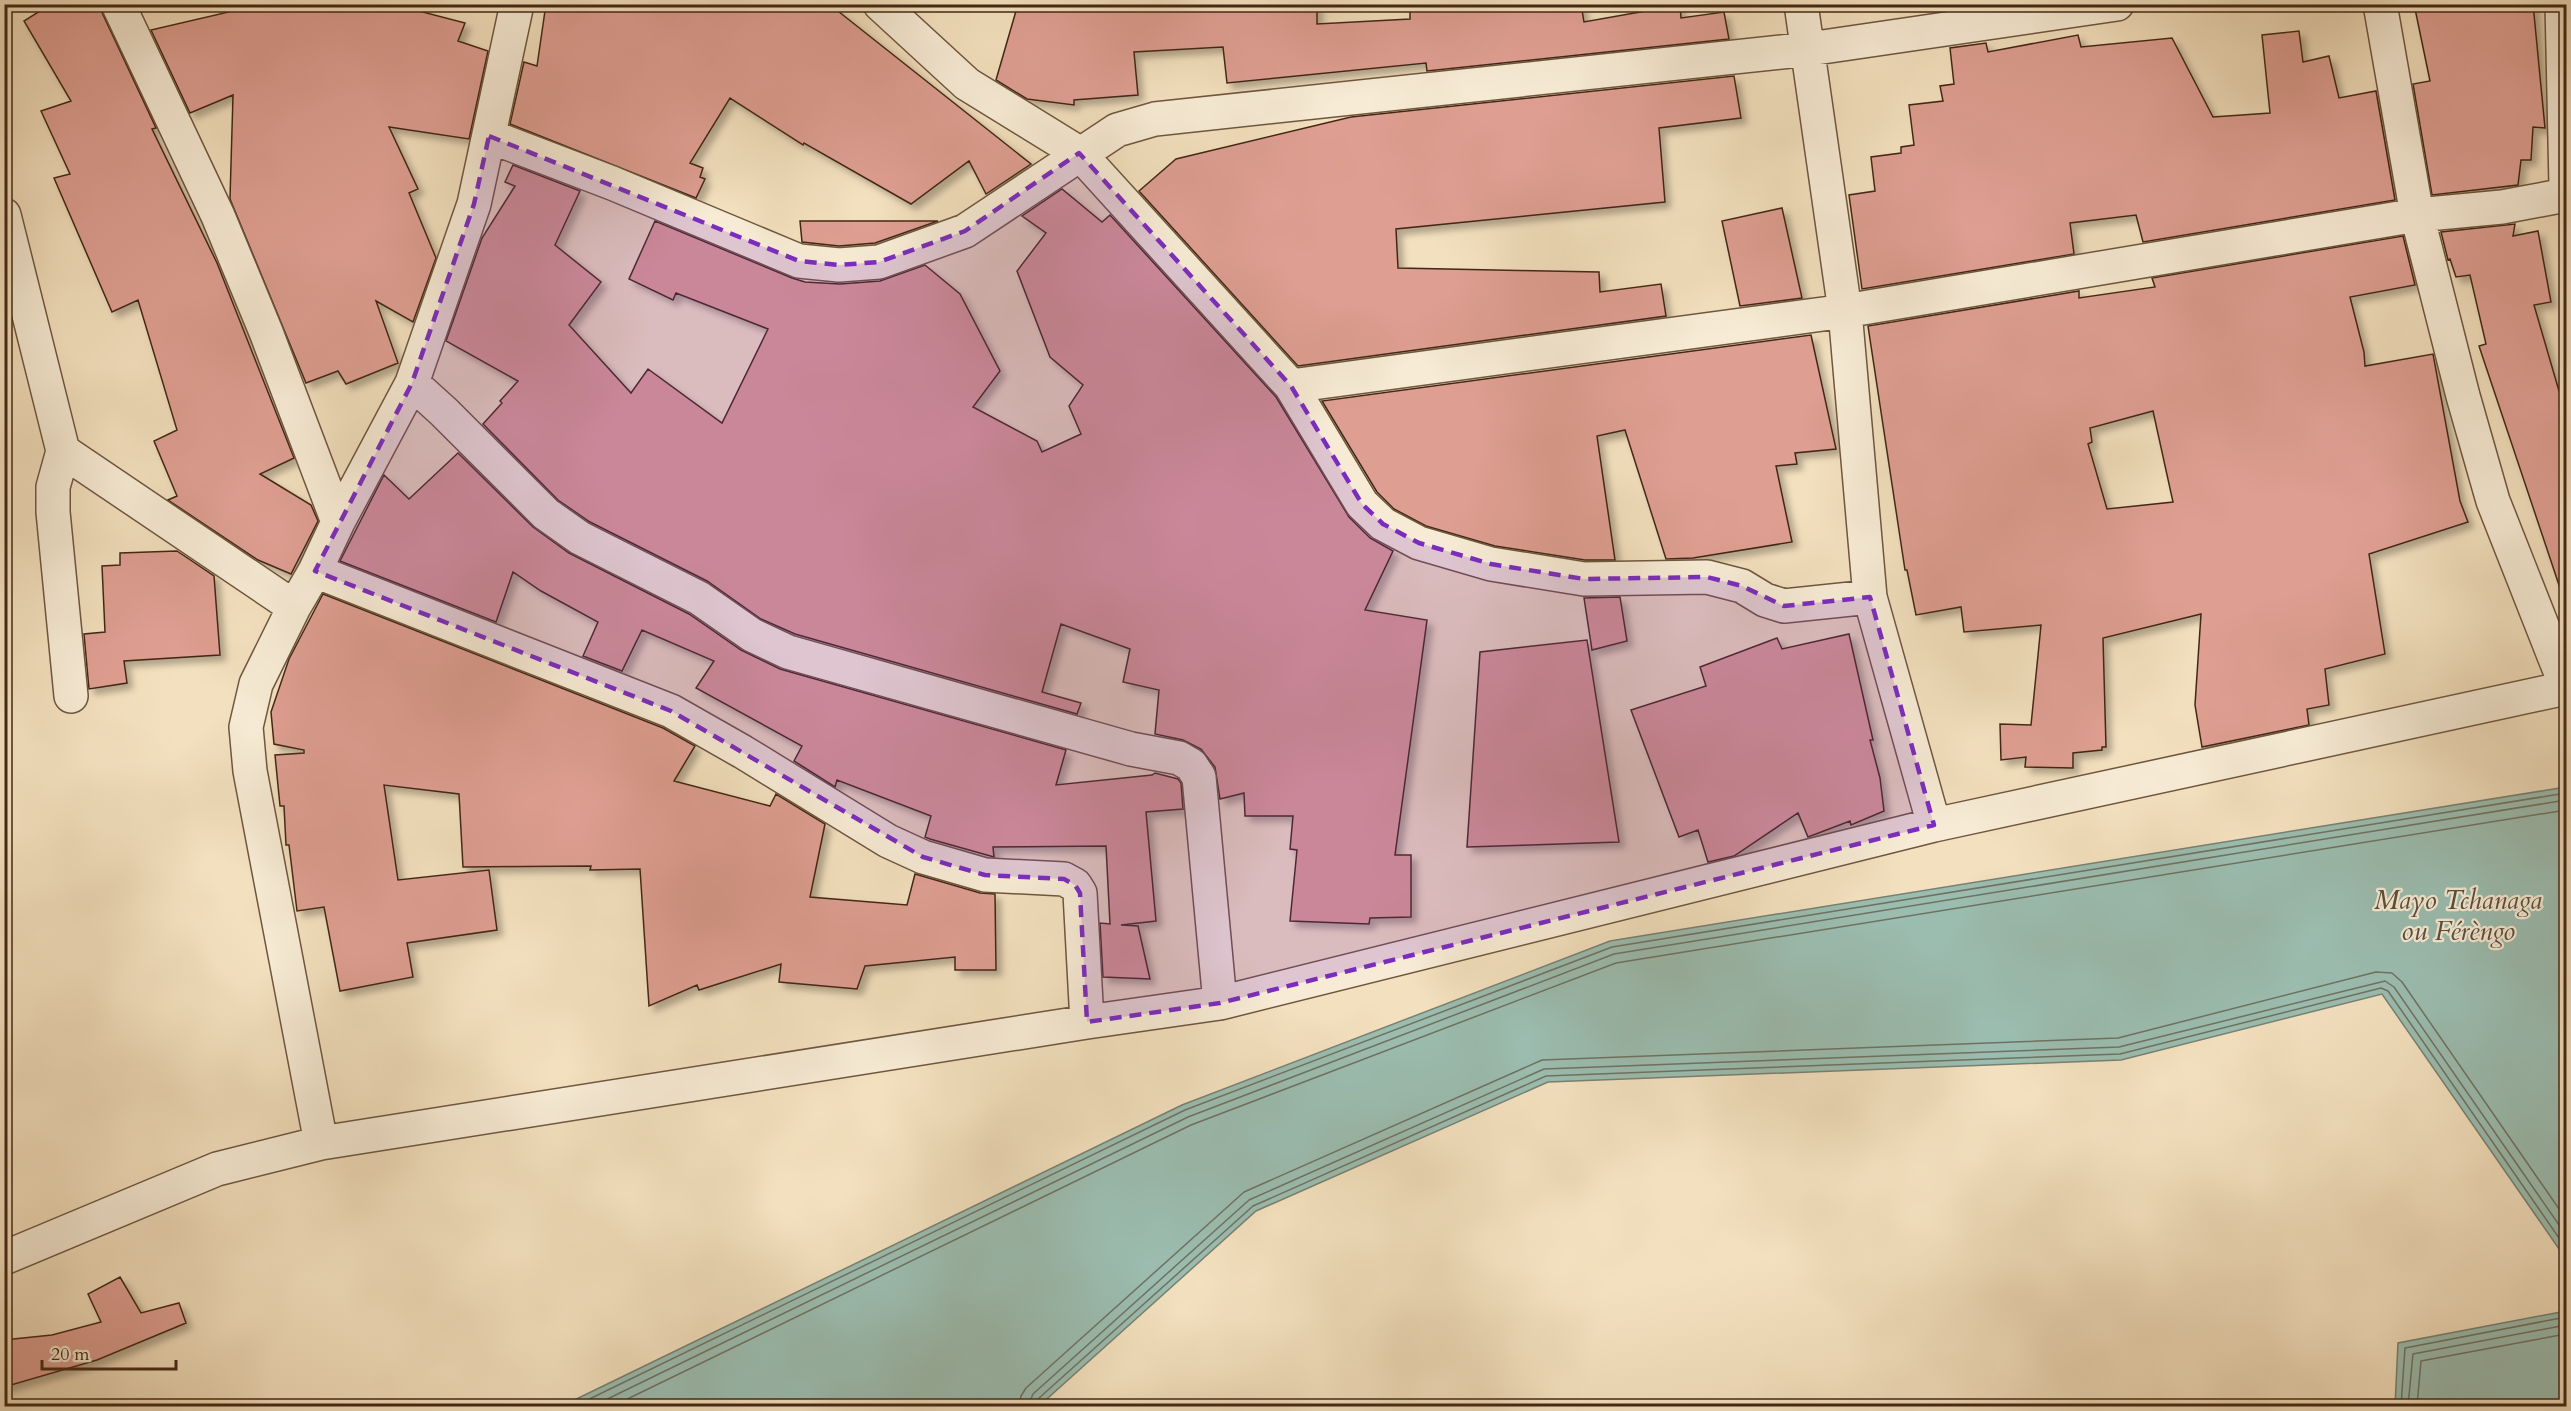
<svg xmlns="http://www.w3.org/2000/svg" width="2571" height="1411" font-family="Cardo,serif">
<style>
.water{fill:#9bbdb0;stroke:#788172;stroke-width:1.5}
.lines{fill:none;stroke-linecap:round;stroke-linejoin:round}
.shore{stroke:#6f7262;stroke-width:1.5}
.building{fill:#de9e91;stroke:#432815;stroke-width:1.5;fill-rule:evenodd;filter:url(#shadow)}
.street-casing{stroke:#6f563f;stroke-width:36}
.street{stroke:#f7ebd5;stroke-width:33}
.marked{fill:#7b2cbf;fill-opacity:0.2;stroke:#7b2cbf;stroke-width:4.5;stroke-dasharray:12 8;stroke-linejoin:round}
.labels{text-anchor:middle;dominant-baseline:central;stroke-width:4.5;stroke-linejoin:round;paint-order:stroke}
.water-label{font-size:27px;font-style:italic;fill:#594d3c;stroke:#f7ebd5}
</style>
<defs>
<filter id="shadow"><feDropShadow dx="5.5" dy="5.5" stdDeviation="3" flood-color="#0004"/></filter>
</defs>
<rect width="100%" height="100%" fill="#f3e0be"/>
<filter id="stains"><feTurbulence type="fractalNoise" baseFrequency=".00333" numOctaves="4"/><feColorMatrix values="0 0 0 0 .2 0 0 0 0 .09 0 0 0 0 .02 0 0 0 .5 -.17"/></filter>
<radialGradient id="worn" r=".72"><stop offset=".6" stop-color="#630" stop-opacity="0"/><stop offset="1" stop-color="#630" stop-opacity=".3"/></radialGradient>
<!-- water -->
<path class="water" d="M2566 787V1259L2382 994 2121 1060 1548 1082 1256 1211 1039 1406H562L1182 1105 1610 941Z
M2566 1311V1406H2395L2398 1343Z"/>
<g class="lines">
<!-- shore -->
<path class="shore" d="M575 1406 1185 1110 1612 947 2566 793
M593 1406 1188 1117 1614 954 2566 800
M613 1406 1191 1125 1616 963 2566 810
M1019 1406 1021 1396 1026 1388 1244 1192 1542 1060 2118 1038 2376 972 2392 973 2402 982 2566 1219
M1028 1406 1033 1394 1249 1200 1544 1069 2119 1047 2385 981 2394 987 2566 1235
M1036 1406 1038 1399 1253 1206 1546 1076 2120 1054 2381 988 2388 991 2566 1248
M2401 1406 2405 1348 2566 1317
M2408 1406 2413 1354 2566 1325
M2417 1406 2421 1361 2566 1334"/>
</g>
<!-- building -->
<path class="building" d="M51 4H98L156 128 152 129 217 263 294 458 260 474 311 505 318 521 291 574 258 560 168 500 177 496 154 441 177 430 138 300 112 312 54 178 70 174 41 111 71 101 24 21Z
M232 4H392L465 23 458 41 488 51 469 139 389 127 418 189 409 193 436 258 413 322 376 301 398 363 346 384 338 371 306 383 230 199 233 95 190 113 151 30 233 11Z
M546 4H829L1031 164 986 194 969 161 911 204 804 143 803 145 730 98 690 163 703 168 700 177 705 179 696 198 510 124 524 62 537 66Z
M1018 4H1317V24L1410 19V7L1424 8 1425 4H1581L1584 22 1680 5 1681 18 1724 12 1729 39 1427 71 1426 63 1227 83 1223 47 1134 52 1138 95 1074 100V105L1027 99 996 80Z
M2414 4H2533L2545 128 2533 127 2531 160H2521L2518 185 2432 195 2413 84 2430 81Z
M2299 31 2303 62 2329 56 2339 98 2376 91 2395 200 2143 242 2136 215 2070 223 2074 254 1862 289 1849 195 1875 191 1871 157 1901 153V147L1914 145 1909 105 1943 101 1940 86 1954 84 1950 48 1986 43 1988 52 2078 35 2081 47 2172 38 2213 117 2270 113 2262 35Z
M1734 76 1741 118 1659 128 1665 202 1396 229 1398 268 1599 272 1600 292 1661 284 1666 316 1298 366 1139 191 1176 159 1351 117Z
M513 165 580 191 555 245 601 282 569 325 631 393 648 369 722 423 768 329 676 293 673 300 629 279 655 221 792 278 805 282 840 284 880 281 925 265 960 294 1000 371 973 407 1037 441 1042 452 1081 434 1069 406 1083 385 1050 357 1017 271 1046 233 1022 216 1062 189 1102 222 1110 215 1276 397 1349 517 1370 538 1393 551 1365 610 1427 620 1395 855H1411V917L1370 918 1369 924 1290 921 1297 850 1290 849 1293 816H1245L1244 793 1220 799 1215 767 1201 749 1183 740 1155 734 1159 690 1123 682 1130 649 1061 624 1042 692 1081 703 1077 714 795 634 761 619 707 581 590 522 558 500 483 424 502 403 500 401 518 381 446 341 482 238 515 186 505 182Z
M1782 208 1802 298 1740 306 1722 221Z
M800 221H938L875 243 839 246 802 242Z
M2515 224 2513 236 2538 231 2551 302 2534 305 2559 391 2566 388V586L2560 588 2479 346 2486 344 2470 275 2456 277 2450 259 2448 260 2441 232Z
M2403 236 2415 285 2350 297 2364 352 2365 366 2433 354 2460 501 2468 522 2369 554 2385 654 2325 669 2329 705 2307 709 2309 725 2202 747 2195 705 2201 614 2103 638 2106 747H2102V750L2073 753V768L2025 767 2026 757 2001 760 2000 724 2031 725 2041 625 1964 632 1961 607 1916 615 1907 570H1905L1868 326 2079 291V298L2155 287 2152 278ZM2153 411 2173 502 2107 509 2088 444 2092 442 2090 428Z
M1811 335 1836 449 1795 453 1797 464 1776 466 1792 542 1693 558 1666 559 1625 430 1597 436 1615 560H1585L1495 546 1426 526 1394 509 1377 492 1322 401Z
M458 453 533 527 569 553 689 614 741 650 780 669 1066 750 1056 785 1152 775 1155 773 1178 779 1181 783 1183 809 1146 812 1156 921 1121 925 1138 926 1150 979 1103 977 1100 923 1110 924 1106 846 993 847 994 857 930 839 925 837 931 816 837 780 835 787 794 761 802 746 696 688 714 661 642 630 622 671 583 656 598 622 541 591 513 572 496 622 340 561 384 475 409 499Z
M177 551 214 576 220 655 124 661 127 683 89 689 84 634 105 632 102 566 120 565V553Z
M323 594 663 728 695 746 674 781 770 806 776 794 825 824 810 897 907 905 915 874 980 893 995 894 996 970H955V957L865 966 857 989 779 982 781 964 699 990 697 985 649 1006 640 869 590 870 591 866 463 867 459 794 384 785 398 880 489 870 497 930 407 943 413 977 340 991 324 907 297 911 289 845H286L284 806H280L275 755 304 753V750L274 744 271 712 289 659Z
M1620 597 1627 641 1592 650 1584 598Z
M1849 634 1873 740H1870L1880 778 1884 811 1851 825 1850 821 1808 837 1798 813 1734 856 1708 862 1698 830 1679 837 1631 710 1706 686 1700 667 1777 638 1782 649Z
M1587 640 1619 842 1467 847 1480 652Z
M120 1277 141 1313 179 1303 186 1323 97 1360 4 1387V1340L52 1335 101 1322 88 1294Z"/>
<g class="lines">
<!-- street casing -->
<g class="street-casing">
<path id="street" d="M118 4 218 216 266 332 338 522
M880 4 967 84 1079 153 1291 386 1362 504 1383 524 1419 543 1491 564 1584 579 1707 577 1742 586 1765 600 1784 606 1870 597 1934 825 1220 1003
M1801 4 1845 311 1870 597
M2380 4 2417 215 2463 396 2493 501 2566 686
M2562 4 2566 187
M489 136 612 183 799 261 839 265 879 262 965 231 1117 130 1155 119 1809 49 2117 4
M4 215 63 451 294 607
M1291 386 1845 311 2417 215 2502 207 2566 195
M63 451 53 487V512L71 696
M315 571 671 711 743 752 888 841 923 857 985 875 1064 879 1075 885 1080 893 1087 1022
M1934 825 2566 688
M321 1143 250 771 246 727 256 684 294 607 315 571 338 522 412 383 474 204 517 4
M4 1258 217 1169 321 1143 1087 1022 1220 1003 1199 777 1191 765 1179 758 1131 749 788 652 752 635 699 598 580 538 546 514 444 412 412 383"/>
</g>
<!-- street -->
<use href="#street" class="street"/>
</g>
<!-- marked area -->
<path class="marked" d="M489 136 799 261 839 265 879 262 965 231 1079 153 1291 386 1362 504 1383 524 1419 543 1491 564 1584 579 1707 577 1742 586 1784 606 1870 597 1934 825 1220 1003 1087 1022 1080 893 1075 885 1064 879 985 875 923 857 671 711 315 571 412 383 474 204Z"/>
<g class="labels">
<!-- water labels -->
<g class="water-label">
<text x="2458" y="900">Mayo Tchanaga<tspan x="2458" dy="31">ou Férèngo</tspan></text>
</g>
</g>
<!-- margin -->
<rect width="2571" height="1411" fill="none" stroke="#f3e0be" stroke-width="24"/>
<rect x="6" y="6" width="2559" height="1399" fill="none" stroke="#432815" stroke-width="3"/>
<rect x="12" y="12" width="2547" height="1387" fill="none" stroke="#432815" stroke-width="1.5"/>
<!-- scale -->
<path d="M42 1360v9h134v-9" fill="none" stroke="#432815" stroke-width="3"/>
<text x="51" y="1360" font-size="18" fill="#432815" stroke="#f7ebd5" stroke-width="4.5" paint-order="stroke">20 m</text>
<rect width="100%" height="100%" filter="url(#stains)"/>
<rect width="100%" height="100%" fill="url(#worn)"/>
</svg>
